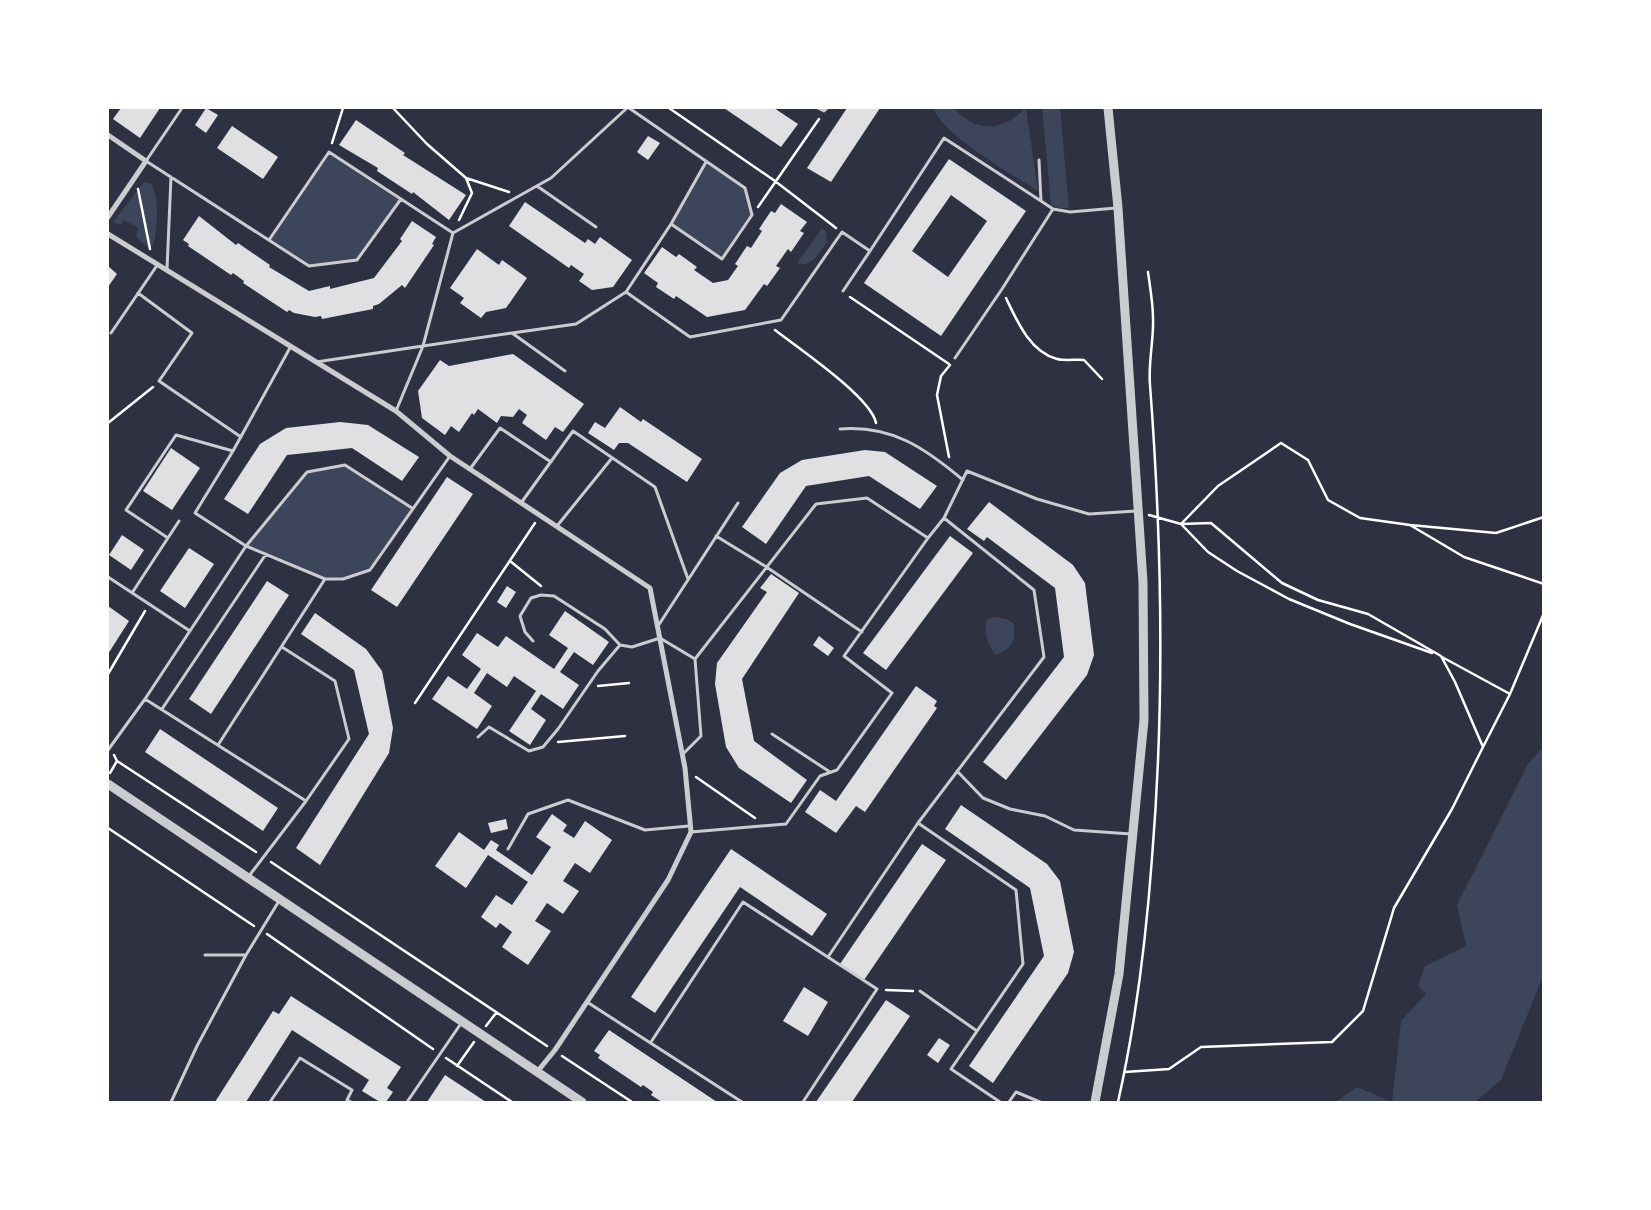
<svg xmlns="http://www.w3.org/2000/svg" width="1651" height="1210" font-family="Mulish,sans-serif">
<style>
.green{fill:#3c4559}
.building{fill:#e0e0e3;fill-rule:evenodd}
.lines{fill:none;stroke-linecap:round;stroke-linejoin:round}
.path{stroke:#fff;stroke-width:2.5}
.service{stroke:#caccd0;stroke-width:3}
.minor{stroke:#caccd0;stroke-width:5}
.tertiary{stroke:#caccd0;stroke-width:9}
</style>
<rect width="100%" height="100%" fill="#2d3142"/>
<!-- green -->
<path class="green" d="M934 108H954C977 134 1002 131 1026 108L1038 191C1016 177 937 131 934 108Z
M1042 108H1060L1069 208H1059L1051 205Z
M329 152 401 199 357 260 309 266 269 240Z
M706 162 745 188 752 215 722 259 671 224Z
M144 182 152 184C159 202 158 227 153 246L147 247 136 237 138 228 124 220 121 225 113 222Z
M822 228 826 231 827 242C819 252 812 269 797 263Z
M345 465 412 508 370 570 343 579H325L246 546 307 472Z
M994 617 1007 619 1013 623C1017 640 1012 650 995 655 988 643 983 634 987 620Z
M1543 747V976L1501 1080 1475 1102H1336L1357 1087 1392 1102 1401 1021 1426 994 1418 986 1425 966 1466 946 1457 905 1528 764Z"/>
<!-- building -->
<path class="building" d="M121 108H160L140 138 113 119Z
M206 108 218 115 206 133 195 125Z
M724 108H774L798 124 781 147Z
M847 108H880L831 182 807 168Z
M356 120 405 153 403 155 466 195 449 220 413 192 412 194 377 171 378 168 339 145Z
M232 126 278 157 263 179 217 148Z
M648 136 660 143 648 160 637 152Z
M949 159 1026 211 941 336 864 283ZM951 195 987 221 948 277 912 251Z
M525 202 585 243 588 239 595 244 600 237 632 260 613 287 592 290 579 281 584 274 571 265 569 268 509 226Z
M781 204 807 222 800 231 804 233 791 252 788 249 776 266 780 268 767 286 764 284 745 310 707 317 676 296 674 299 656 287 658 283 644 273 662 247 676 257 679 254 697 267 694 270 713 283 728 280 738 266 735 264 747 246 751 248 762 231 759 229 771 211 775 213Z
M199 216 236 245 238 243 270 265 269 267 309 291 330 286V289L374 278 402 241 400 239 412 221 436 237 432 244 434 245 405 288 402 285 379 304 373 306V309L322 319 321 316 315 317 294 313 289 310 287 312 243 283 244 281 233 273 231 275 188 246 189 244 183 240Z
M477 249 499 265 502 260 527 278 506 308 486 312 481 318 460 303 464 298 450 288Z
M108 266 117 274 108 287Z
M513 354 584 404 563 432 555 427 546 440 522 423 527 415 519 409 513 417 501 416 497 423 478 409 474 415 472 413 459 432 451 426 445 435 422 418 418 391 440 360 449 366Z
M620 407 641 422 643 419 702 459 687 482 628 443H619L614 450 588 433 595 422 605 428Z
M340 422 368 425 419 457 402 481 352 448 287 455 248 514 224 499 260 444 286 428Z
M171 448 200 468 172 510 143 491Z
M865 450 885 452 937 486 920 509 869 476 806 486 766 544 742 527 780 473 802 460Z
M447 477 473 494 397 607 371 590Z
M989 502 1073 565 1085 583 1094 655 1087 675 1006 780 983 762 1064 657 1055 588 987 537 984 541 967 529Z
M122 535 144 550 131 570 109 555Z
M950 536 973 553 886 670 863 653Z
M189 548 214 564 185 608 160 591Z
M771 574 799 593 742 679 754 741 807 780 791 803 739 768 726 747 715 684 717 663 767 592 760 588Z
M267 581 289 595 211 714 189 699Z
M507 586 516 592 506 608 497 602Z
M108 606 129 621 108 654Z
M565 611 609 642 593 665 574 652 560 672 579 685 563 709 541 694 531 709 546 720 530 745 509 731 536 691 514 676 507 687 487 673 474 693 492 706 477 729 432 699 448 676 467 689 481 669 462 655 477 633 498 647 506 636 554 669 568 648 549 635Z
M315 613 366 649 382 671 393 728 389 753 320 865 296 848 369 734 354 670 301 634Z
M819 636 834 648 828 656 813 645Z
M916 686 937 701 934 706 937 708 865 812 856 806 836 833 805 812 820 790 836 801Z
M160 729 278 808 263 831 145 752Z
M961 805 1047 864 1060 881 1074 952 1068 973 993 1083 969 1066 1044 956 1030 888 945 829Z
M552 814 567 825 563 831 574 838 585 821 612 840 590 873 575 863 563 881 579 891 563 914 547 903 535 921 551 931 528 965 502 947 512 932 500 923 496 928 481 917 496 895 512 905 528 882 488 855 466 888 435 866 459 832 484 850 491 840 499 845 496 850 532 875 551 847 536 837Z
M506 819 508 829 491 833 488 823Z
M922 844 946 860 864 980 840 964Z
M731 849 827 914 812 936 740 887 655 1013 631 997Z
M804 987 828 1002 808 1036 783 1021Z
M291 996 401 1067 387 1088 393 1092 386 1102H380L362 1091 369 1080 292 1030 246 1102H215L273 1011 279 1014Z
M886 1000 910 1016 852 1102H816Z
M609 1030 717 1102H662L651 1095 653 1092 643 1085 641 1087 598 1058 600 1055 594 1051Z
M939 1038 950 1045 938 1063 927 1055Z
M445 1075 486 1102H427Z"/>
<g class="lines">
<!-- path -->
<path class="path" d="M393 108 427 144 466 178 509 192
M669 108 775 181 836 228
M332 143 343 108
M138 189 150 249
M758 207 819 119
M459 220 472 193 466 178
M850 297 949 364
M1006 298C1017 321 1030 352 1057 359 1065 361 1076 359 1084 360L1102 379
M775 330C798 348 871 397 876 423
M108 423 153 387
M949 457 937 395 941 376 950 365
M1410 525 1496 533 1544 517
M510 561 541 586
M1432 653 1350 624 1289 599 1237 571 1208 552 1181 524 1218 486 1281 443 1308 460 1328 500 1360 518 1410 525 1464 557 1544 584
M1442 657 1510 694 1483 747
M108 674 145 611
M598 686 629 683
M1510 694 1544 613
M415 703 535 523
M558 742 625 736
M117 761 256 852
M110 773 117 761 114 755
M696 777 755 818
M108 828 254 926
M271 862 547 1046
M267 934 433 1049
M886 990 913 991
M486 1026 496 1013
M562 1056 632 1102
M446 1058 512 1102
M457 1066 474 1042
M1125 1072 1169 1069 1201 1047 1332 1042 1363 1011 1394 908 1452 809 1483 747 1455 682 1441 656 1368 614 1318 600 1282 583 1211 523 1181 524 1149 515
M1118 1102C1136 1022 1146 940 1152 858 1165 700 1162 543 1150 385 1148 362 1154 340 1153 318 1153 303 1150 287 1148 272"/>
<!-- service -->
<path class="service" d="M182 108 146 161 309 266 357 260 401 199
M629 108 745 188 752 215 722 259 671 224
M818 108 824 111 827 108
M537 186 596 227
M1053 209 1070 212 1116 208
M269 240 329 152 453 233
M167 269 171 177
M843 291 870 251
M626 292 671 224 706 162
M138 293 192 333 159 381 241 437
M111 333 158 264
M512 333 576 324 626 292 690 337 781 320 842 232 870 251 944 138 1041 201
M291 346 233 451 195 513 246 546 325 579H343L370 570 450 456
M955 358 1002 289 1053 209 1041 201 1039 160
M316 362 423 346 453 233 551 178 627 108
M396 411 423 346 512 333 565 371
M840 429C892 425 925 448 963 480
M470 469 500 428 551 462
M521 503 573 431 655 487 688 579
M944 518 967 471 1037 499 1089 514 1136 511
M557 526 612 458
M716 536 765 566 862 632
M168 538 126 510 176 435 233 451
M108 577 190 631
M132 593 179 521
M658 626 738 503
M533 641 525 632 520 616 531 598 541 595 554 596 605 629 620 645 632 647 660 638 695 659
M145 699 306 801
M162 709 266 554
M772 734 830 772
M478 737 489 727 529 751 543 747 558 729 598 671 620 645
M218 745 325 579
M108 750 145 699 246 546 307 472 345 465 412 508
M682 755 701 736 695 659 816 504 867 498 928 538 844 656 892 693 837 770 820 776 786 824 691 832
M957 771 983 798 1010 809 1045 816 1074 830 1131 834
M918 823 1016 890 1023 964 951 1069 1000 1102
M508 849 528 814 568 800 645 830 689 826
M249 876 306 801 349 739 335 681 282 647
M205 955H246L279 901
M828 957 918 823 1044 657 1034 590 944 518 928 538
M920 991 977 1031
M587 1002 742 1102
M651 1042 743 902 877 989 803 1102
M171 1102 197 1046 246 955
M270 1102 300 1058 352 1090 347 1100 351 1102
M407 1102 462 1022
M1009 1102 1016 1092 1040 1102"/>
<!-- minor -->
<path class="minor" d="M108 135 146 161 108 217
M108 234 396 411 450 456 650 588 685 768 691 832 668 880 555 1050 537 1072"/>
<!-- tertiary -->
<path class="tertiary" d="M108 784 582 1102
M1095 1102 1119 974 1144 720 1143 582 1118 208 1108 108"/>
</g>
<!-- border -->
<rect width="1651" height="1210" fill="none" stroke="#ffffff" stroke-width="218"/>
</svg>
